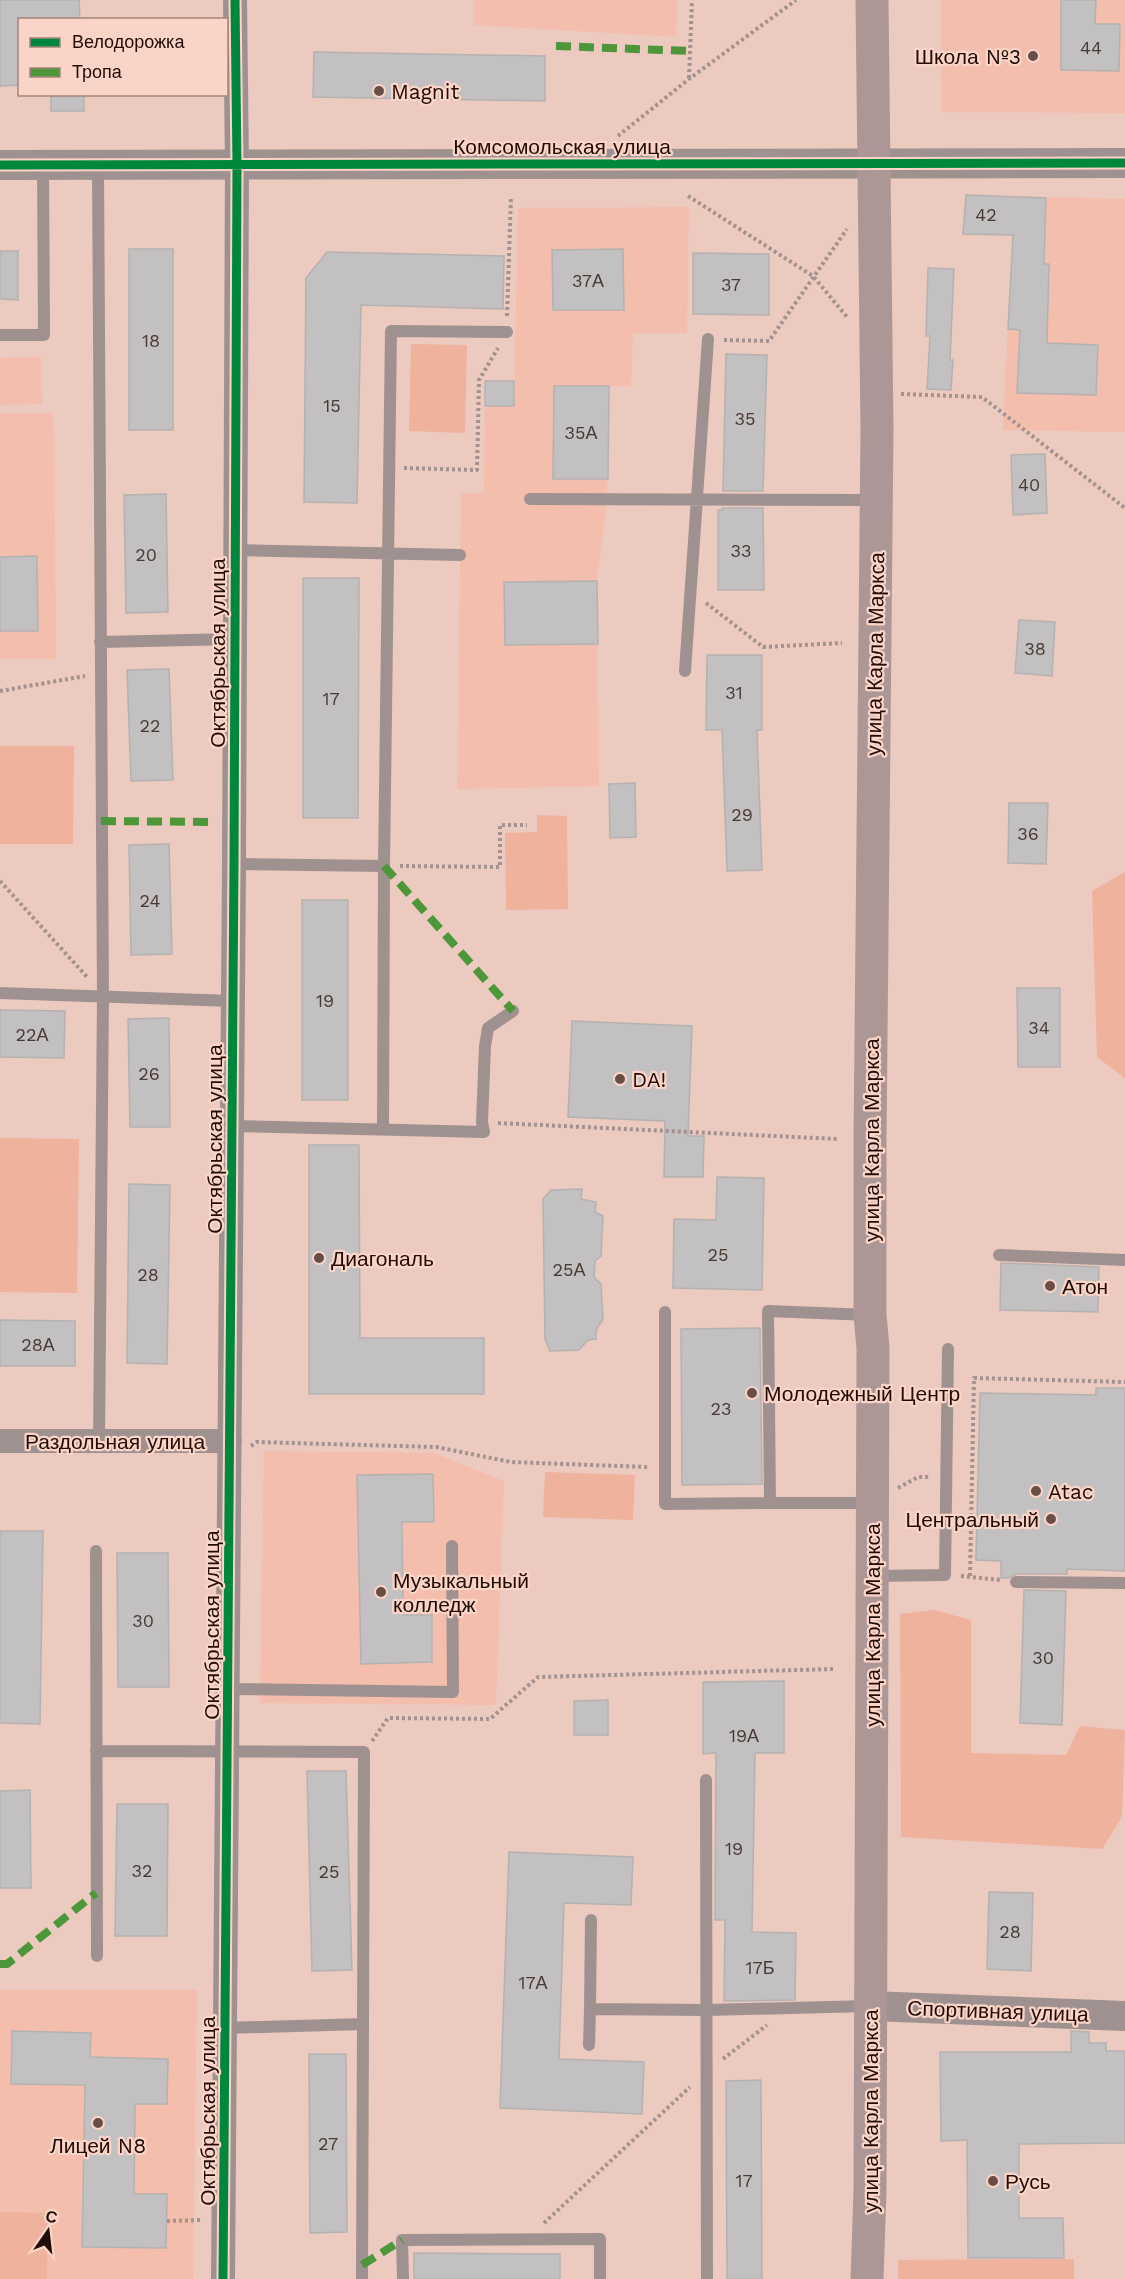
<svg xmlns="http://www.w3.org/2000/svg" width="1125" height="2279" font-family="'Work Sans',sans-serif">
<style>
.built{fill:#f4beac}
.green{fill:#efb29d}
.building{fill:#c2c0c0;stroke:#b4b2b1;stroke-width:1.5}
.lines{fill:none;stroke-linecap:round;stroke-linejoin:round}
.path{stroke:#a3928f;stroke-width:4;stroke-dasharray:3 3;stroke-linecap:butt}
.service{stroke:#a09191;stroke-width:12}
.minor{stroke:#a09191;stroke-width:24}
.tertiary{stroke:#a09191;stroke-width:30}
.secondary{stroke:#ad9796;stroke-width:33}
.quiet{stroke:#4d963a;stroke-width:8;stroke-dasharray:15 8;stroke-linecap:butt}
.cycleway-casing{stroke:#fbd4c8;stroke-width:13}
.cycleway{stroke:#00873e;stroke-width:9}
.poi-dot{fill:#684e47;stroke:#fbd4c8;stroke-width:2}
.labels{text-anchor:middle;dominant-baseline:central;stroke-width:4.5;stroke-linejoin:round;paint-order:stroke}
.number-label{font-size:18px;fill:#493934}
.poi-label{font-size:21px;fill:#210c06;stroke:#fbd4c8;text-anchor:start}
.street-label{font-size:21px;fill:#210c06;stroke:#fbd4c8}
</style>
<rect width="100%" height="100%" fill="#eccabf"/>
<!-- built -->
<path class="built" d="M474 0H678L676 37 473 25Z
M941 0H1125V113L942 112Z
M1014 196 1125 199V432L1003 430Z
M689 207 687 333H633L631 386H609L607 499 597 581 599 786 457 789 461 494 484 493 485 406H514L518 208Z
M41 357 42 404 0 405V358Z
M0 413H54L56 659H0Z
M264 1451 434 1453 504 1481 496 1705 260 1703Z
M0 1990H197L193 2279H0Z"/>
<!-- green -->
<path class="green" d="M411 344 467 345 465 433 409 431Z
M0 746H74L73 844H0Z
M537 815 567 816 568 909 506 910 505 833 537 832Z
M1125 872V1078L1097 1057 1092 891Z
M0 1138 79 1139 77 1293 0 1292Z
M545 1472 635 1475 633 1520 543 1517Z
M934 1610 971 1620V1753L1066 1755 1080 1726 1125 1730 1122 1817 1102 1849 901 1837 900 1614Z
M0 2212 48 2213 47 2279H0Z
M1074 2259V2279H898V2260Z"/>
<!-- building -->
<path class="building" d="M0 0H79L80 20H20V85L0 86Z
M1061 0H1096L1095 24H1120L1119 71 1061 70Z
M314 52 545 56V101L313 97Z
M51 94H84V111H51Z
M966 195 1046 198 1044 264H1049L1047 343 1098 345 1096 395 1017 393 1020 330 1008 329 1013 235 963 234Z
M129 249H173V430H129Z
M623 249 624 310H553L552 250Z
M0 251H18V300L0 299Z
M327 252 504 256 503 309 361 305 357 503 304 502 306 278Z
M693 253 769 254V315L693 314Z
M928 268 954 269 950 360H953L951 390 927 389 930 336H926Z
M726 354 767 355 763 491H723Z
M485 381H514V406H485Z
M554 386H609L608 479H553Z
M1045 454 1047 513 1013 515 1011 455Z
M166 494 168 612 126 613 124 495Z
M722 508H763L764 590H718V510H722Z
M37 556 38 631H0V557Z
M303 578H359L358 818H303Z
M597 581 598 644 505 645 504 582Z
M1019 620 1055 622 1052 676 1015 673Z
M707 655H762V730H757L762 870 727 871 722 730H706Z
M169 669 173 780 131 781 127 670Z
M635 783 636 837 610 838 609 784Z
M1009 803H1048L1046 864 1008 863Z
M169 844 172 954 131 955 129 845Z
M302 900H348V1100H302Z
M1017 988H1060V1067H1018Z
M0 1010 65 1011 64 1058 0 1057Z
M169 1018 170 1127H130L128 1019Z
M572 1021 692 1026 688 1136H704L703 1177H664L665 1121 568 1117Z
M309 1145H359L360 1338H484V1394H309Z
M717 1177 764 1178 762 1290 673 1288 674 1219 716 1220Z
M129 1184 170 1185 167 1364 127 1363Z
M582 1189 581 1199 596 1202 595 1212 603 1216 601 1256 595 1261 594 1277 601 1284 603 1319 596 1330V1339L588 1340 579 1350 550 1351 545 1339 543 1199 551 1190Z
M1001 1263 1099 1267 1098 1312 1000 1310Z
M0 1320 75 1321V1366H0Z
M760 1328 762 1484 682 1485 681 1329Z
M1096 1388H1125V1571L1067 1569V1574H1016L1009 1578H1001V1561L976 1560 980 1393 1096 1395Z
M433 1474 434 1522H402L403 1615H432V1662L361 1664 357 1475Z
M0 1531H43L40 1724 0 1723Z
M117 1553H168L169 1687H118Z
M1024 1590 1066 1591 1062 1725 1020 1723Z
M784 1681V1753H755L752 1932 796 1933 795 2000 724 2001 725 1920H715L716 1753 703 1754V1682Z
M608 1700V1735H574V1701Z
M307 1771H346L352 1970 312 1971Z
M30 1790 31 1888H0V1791Z
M117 1804H168L167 1936H115Z
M509 1852 633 1857 631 1905 564 1903 559 2059 644 2062 642 2114 500 2108Z
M989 1892 1033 1893 1031 1971 987 1969Z
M12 2031 91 2033 90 2057 168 2059 167 2104H135L134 2194H167L166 2248 82 2247 85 2085 11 2084Z
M1071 2031 1089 2032V2043H1106V2051H1125V2143L1019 2144V2218H1063L1064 2258H968L967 2140 941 2141 940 2052H1071Z
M309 2054H346L347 2232 310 2233Z
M761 2080 762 2279H727L726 2081Z
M414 2253 560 2254V2279H414Z"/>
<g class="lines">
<!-- path -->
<path class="path" d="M689 78 692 0
M618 136 689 79 796 0
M688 196 813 276 847 317
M507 316 511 197
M724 340 769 341 847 229
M901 394 982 397 1125 508
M404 468 477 470 479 380 498 348
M706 603 763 647 842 643
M0 691 85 676
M400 866 500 867V825H527
M0 881 87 977
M498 1123 838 1139
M251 1446 257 1442 436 1447 511 1462 647 1467
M898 1488 918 1477H930
M961 1576 1001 1580
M970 1576 974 1378 1125 1382
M372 1741 388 1718 490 1719 538 1677 833 1669
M723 2059 767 2025
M167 2221 201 2220
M544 2223 690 2087"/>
<!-- service -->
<path class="service" d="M98 166 103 996 99 1442
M0 335H44L43 166
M530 499 875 500
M235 550 460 555
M100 642 235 639
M685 671 708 339
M234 864 384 866 391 331 507 332
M0 993 233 1001
M232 1126 484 1132 482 1122 485 1046 488 1028 513 1011
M383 1129 384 866
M999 1255 1125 1260
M665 1312V1504L770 1503
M869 1315 768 1311 770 1503H870
M96 1551 97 1956
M874 1576 945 1575 948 1349
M1016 1582 1125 1583
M228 1689 453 1692 452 1546
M96 1751 364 1752 363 2024
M706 1780 707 2279
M591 1920 590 2009 707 2010 869 2006
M225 2028 363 2024 362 2279
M589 2045 590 2009
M403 2279 402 2240 600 2239V2279"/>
<!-- minor -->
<path class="minor" d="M0 1441H230
M223 2279 234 864 237 165 235 0"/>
<!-- tertiary -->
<path class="tertiary" d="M0 165 1125 163
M871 2006 1125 2016"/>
<!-- secondary -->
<path class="secondary" d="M867 2279 870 2190 873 1348 870 1315V1141L877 430 872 0"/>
<!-- quiet -->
<path class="quiet" d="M556 46 690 51
M101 821 212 822
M384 866 513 1011
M0 1964H7L96 1893
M362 2265 402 2240"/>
<!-- cycleway casing -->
<g class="cycleway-casing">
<path id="cycleway" d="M0 165 1125 163
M223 2279 234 864 237 165 235 0"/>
</g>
<!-- cycleway -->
<use href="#cycleway" class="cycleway"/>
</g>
<!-- markers -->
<g class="poi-dot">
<circle cx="1033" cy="56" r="6"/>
<circle cx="379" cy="91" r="6"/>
<circle cx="620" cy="1079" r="6"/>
<circle cx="319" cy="1258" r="6"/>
<circle cx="1050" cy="1286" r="6"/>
<circle cx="752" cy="1393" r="6"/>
<circle cx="1036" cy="1491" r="6"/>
<circle cx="1051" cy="1519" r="6"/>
<circle cx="381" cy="1592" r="6"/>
<circle cx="98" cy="2123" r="6"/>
<circle cx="993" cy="2181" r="6"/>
</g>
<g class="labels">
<!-- number labels -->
<g class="number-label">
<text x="1091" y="47">44</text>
<text x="986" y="214">42</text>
<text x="588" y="280">37А</text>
<text x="731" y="284">37</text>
<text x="151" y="340">18</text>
<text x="332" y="405">15</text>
<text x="745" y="418">35</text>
<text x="581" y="432">35А</text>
<text x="1029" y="484">40</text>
<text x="741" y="550">33</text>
<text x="146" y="554">20</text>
<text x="1035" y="648">38</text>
<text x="734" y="692">31</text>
<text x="331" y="698">17</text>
<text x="150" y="725">22</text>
<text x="742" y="814">29</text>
<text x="1028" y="833">36</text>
<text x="150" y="900">24</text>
<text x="325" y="1000">19</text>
<text x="1039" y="1027">34</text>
<text x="32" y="1034">22А</text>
<text x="149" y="1073">26</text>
<text x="718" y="1254">25</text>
<text x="569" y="1269">25А</text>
<text x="148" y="1274">28</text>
<text x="38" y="1344">28А</text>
<text x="721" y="1408">23</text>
<text x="143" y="1620">30</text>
<text x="1043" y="1657">30</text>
<text x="744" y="1735">19А</text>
<text x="734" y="1848">19</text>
<text x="142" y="1870">32</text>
<text x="329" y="1871">25</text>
<text x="1010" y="1931">28</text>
<text x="760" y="1967">17Б</text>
<text x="533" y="1982">17А</text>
<text x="328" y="2143">27</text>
<text x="744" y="2180">17</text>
</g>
<!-- poi labels -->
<g class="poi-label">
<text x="1021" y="56" text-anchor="end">Школа №3</text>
<text x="391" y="91">Magnit</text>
<text x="632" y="1079">DA!</text>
<text x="331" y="1258">Диагональ</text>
<text x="1062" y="1286">Атон</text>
<text x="764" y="1393">Молодежный Центр</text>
<text x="1048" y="1491">Atac</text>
<text x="1039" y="1519" text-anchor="end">Центральный</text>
<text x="393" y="1580">Музыкальный<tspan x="393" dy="24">колледж</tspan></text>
<text x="98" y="2145" text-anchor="middle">Лицей N8</text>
<text x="1005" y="2181">Русь</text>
</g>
<!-- street labels -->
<g class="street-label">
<text x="562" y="146">Комсомольская улица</text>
<text transform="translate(217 653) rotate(-90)">Октябрьская улица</text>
<text transform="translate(875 654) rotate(-89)">улица Карла Маркса</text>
<text transform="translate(214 1139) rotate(-90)">Октябрьская улица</text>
<text transform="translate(871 1140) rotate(-90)">улица Карла Маркса</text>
<text x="115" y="1441">Раздольная улица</text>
<text transform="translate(211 1625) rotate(-90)">Октябрьская улица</text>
<text transform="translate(872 1625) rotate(-90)">улица Карла Маркса</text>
<text transform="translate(998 2011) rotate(2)">Спортивная улица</text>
<text transform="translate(207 2111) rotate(-90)">Октябрьская улица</text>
<text transform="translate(870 2111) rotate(-90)">улица Карла Маркса</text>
</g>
</g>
<!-- legend -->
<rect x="18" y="18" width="210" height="78" fill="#fbd4c8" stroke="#a4847a" stroke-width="1.5"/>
<rect x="30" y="38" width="30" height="9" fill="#00873e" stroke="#a4847a" stroke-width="1.5"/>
<text x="72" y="48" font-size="18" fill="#210c06">Велодорожка</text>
<rect x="30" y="68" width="30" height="9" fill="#4d963a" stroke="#a4847a" stroke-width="1.5"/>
<text x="72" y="78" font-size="18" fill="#210c06">Тропа</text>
<!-- north arrow -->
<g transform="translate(48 2231) rotate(14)" stroke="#fbd4c8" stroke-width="4.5" paint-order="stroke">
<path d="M0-4.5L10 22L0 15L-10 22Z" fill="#210c06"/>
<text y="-9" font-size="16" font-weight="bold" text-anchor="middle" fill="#210c06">С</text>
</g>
</svg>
